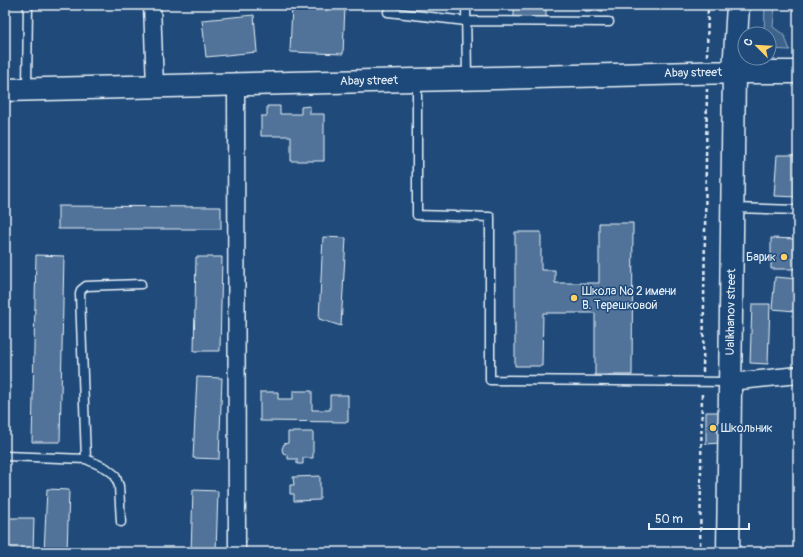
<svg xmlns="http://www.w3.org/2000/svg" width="803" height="557" font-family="Pangolin,sans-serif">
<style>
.green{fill:#3c628c;stroke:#92aac2}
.building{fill:#517399;stroke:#e8f1f8}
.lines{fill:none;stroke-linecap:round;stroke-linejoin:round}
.lane-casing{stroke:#e8f1f8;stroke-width:11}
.street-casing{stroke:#e8f1f8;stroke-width:19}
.secondary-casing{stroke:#e8f1f8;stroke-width:25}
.path{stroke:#e8f1f8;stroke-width:2.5;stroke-dasharray:4 3;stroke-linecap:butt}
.lane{stroke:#1f4a7a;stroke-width:8}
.street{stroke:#1f4a7a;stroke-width:16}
.secondary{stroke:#1f4a7a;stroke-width:22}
.poi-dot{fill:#ffd166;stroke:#1f4a7a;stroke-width:1.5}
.labels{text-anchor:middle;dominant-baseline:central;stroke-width:3;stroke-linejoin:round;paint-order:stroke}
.street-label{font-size:12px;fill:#e8f1f8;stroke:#1f4a7a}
.poi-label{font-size:12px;fill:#e8f1f8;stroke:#1f4a7a;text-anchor:start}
</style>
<rect width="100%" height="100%" fill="#1f4a7a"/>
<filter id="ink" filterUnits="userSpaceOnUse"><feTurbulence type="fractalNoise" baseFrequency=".025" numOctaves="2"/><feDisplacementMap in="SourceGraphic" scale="8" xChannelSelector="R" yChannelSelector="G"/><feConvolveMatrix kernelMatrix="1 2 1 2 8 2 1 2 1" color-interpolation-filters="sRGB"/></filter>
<g filter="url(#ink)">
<!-- green -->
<path class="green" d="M765 5H775L773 27 784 35 790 50 769 49V34H764Z"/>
<!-- building -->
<path class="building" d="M292 5H345L343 54 290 52Z
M514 5H546V18H514Z
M585 5H603V11H585Z
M254 15 257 52 206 57 202 20Z
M267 106H280V114H301V107L310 106V114H324V161H291V136H261V116H267Z
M777 155H798V197L774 196Z
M58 206 221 207V229H58Z
M599 223H633L632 375H595V313H543L542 366H515V232H541V270H555V283H599Z
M323 237 346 238 341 326 319 319Z
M771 238 797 239V269H771Z
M36 255 64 256 60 442H32Z
M196 257H222L220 351H194Z
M775 277 798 279V295H796L795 311 772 309Z
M752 304H770L768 364 750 363Z
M197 377 222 378 219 459 193 458Z
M293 391H312V410H330V395H348V422L260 421V392H278V399H293Z
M706 412H720L719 443 706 444Z
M288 432H313V458H303V464H297V459H288V455L283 453 282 449 284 444 288 443Z
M320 476V500L294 501V494H290V485H294L293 477Z
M47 489 69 490 67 552H44Z
M193 490 218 491 216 552H191Z
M5 518H34L33 552H5Z"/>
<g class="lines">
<!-- lane casing -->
<g class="lane-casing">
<path id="lane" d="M466 5 467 78
M388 12 466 21 609 22
M417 81V215L490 217V380L729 382
M27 88 28 5
M733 208 798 210
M5 456 86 459 106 468 115 475 119 486 121 522
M86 459 80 294 81 290 86 286 141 284"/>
</g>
<!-- street casing -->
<g class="street-casing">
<path id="street" d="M152 5 155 86
M236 84 237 552
M730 382 798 375"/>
</g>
<!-- secondary casing -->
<g class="secondary-casing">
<path id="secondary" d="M5 90 734 72H798
M728 552 734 72 738 5"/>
</g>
<!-- path -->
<path class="path" d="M707 56 708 5
M703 372 707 89
M700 552 702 391"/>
<!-- lane -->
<use href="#lane" class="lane"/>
<!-- street -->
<use href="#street" class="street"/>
<!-- secondary -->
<use href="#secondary" class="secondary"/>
</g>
</g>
<!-- markers -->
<g class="poi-dot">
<circle cx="784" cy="257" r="4"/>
<circle cx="574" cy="298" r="4"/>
<circle cx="713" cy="428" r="4"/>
</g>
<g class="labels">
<!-- street labels -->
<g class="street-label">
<text transform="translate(693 73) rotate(-1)">Abay street</text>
<text transform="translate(369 81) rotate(-1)">Abay street</text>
<text transform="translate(731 312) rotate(-89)">Ualikhanov street</text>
</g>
<!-- poi labels -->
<g class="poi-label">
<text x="776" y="257" text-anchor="end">Барик</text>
<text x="582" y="291">Школа № 2 имени<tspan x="582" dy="14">В. Терешковой</tspan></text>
<text x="721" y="428">Школьник</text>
</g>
</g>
<!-- margin -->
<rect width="803" height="557" fill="none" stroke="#1f4a7a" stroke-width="20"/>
<rect x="10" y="10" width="783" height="537" fill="none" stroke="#e8f1f8" stroke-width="1.5" filter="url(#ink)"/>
<!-- north arrow -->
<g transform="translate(757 46) rotate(294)"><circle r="19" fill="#1f4a7a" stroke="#6f8dac"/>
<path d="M0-3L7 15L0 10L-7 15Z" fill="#ffd166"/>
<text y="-6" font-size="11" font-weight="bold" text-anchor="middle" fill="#e8f1f8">С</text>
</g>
<!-- scale -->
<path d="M649 523v6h100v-6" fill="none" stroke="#e8f1f8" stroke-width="2"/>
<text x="655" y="523" font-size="12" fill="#e8f1f8" stroke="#1f4a7a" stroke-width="3" paint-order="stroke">50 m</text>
</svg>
